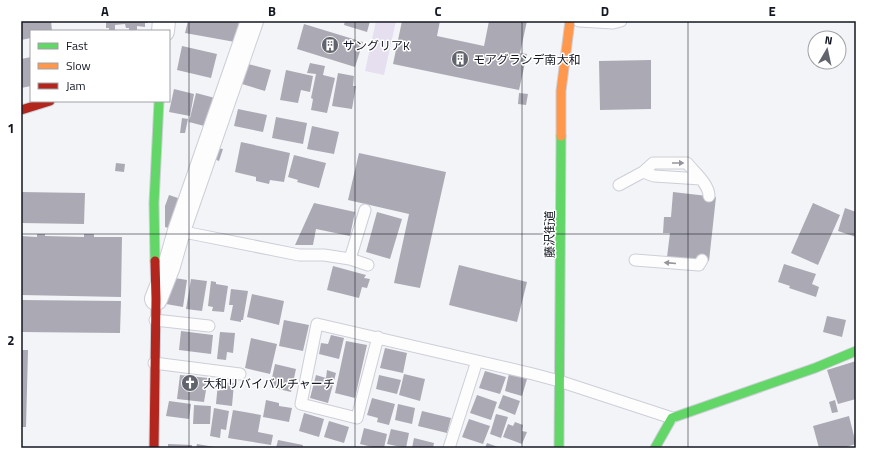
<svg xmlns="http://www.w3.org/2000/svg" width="877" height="469" font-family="'Titillium Web','Noto Sans JP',sans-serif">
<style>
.green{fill:#e6dfef}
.building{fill:#abaab4}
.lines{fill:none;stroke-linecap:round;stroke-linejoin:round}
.lane-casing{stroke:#cdcfd7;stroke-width:13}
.street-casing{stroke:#cdcfd7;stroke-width:24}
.fast-casing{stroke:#cdcfd7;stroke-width:11}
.slow-casing{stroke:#cdcfd7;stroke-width:11}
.jam-casing{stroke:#cdcfd7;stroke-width:11}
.lane{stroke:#fdfdfe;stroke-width:11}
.street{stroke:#fdfdfe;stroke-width:22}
.fast{stroke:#63d668;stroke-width:9}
.slow{stroke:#ff974d;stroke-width:9}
.jam{stroke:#b3261e;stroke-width:9}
.oneway{fill:#94969b}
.grid{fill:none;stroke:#131722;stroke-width:1;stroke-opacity:0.55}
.labels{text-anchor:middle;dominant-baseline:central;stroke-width:3;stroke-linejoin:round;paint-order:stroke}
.poi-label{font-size:12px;fill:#131722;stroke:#fff;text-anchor:start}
.street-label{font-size:12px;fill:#131722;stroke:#fff}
.neatline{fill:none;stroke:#131722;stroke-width:1.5}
.grid-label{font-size:13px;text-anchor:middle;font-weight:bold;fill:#131722}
</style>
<rect width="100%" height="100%" fill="#f3f4f8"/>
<!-- green -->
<path class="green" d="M376 21H396L384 75 365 71Z"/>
<!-- building -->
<path class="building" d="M21 21H51L52 31H31V38L21 40Z
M106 21H148V23H145V27L137 26V31H129V28H126L125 24 115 25V31H109V28H106Z
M188 21H239L235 42 185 33Z
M345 21H370L367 32 344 25Z
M402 21H440L437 36 484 46 489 21H527L520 53 527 54 519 90 393 64Z
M304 24 363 42 355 67 297 49Z
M182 46 217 54 211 78 177 70Z
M31 57V86L21 88V59Z
M651 60V109L600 110 599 61Z
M310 63 325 66 323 75 335 78 327 113 311 110 313 99 311 98 316 74 307 73Z
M248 64 271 70 265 91 242 84Z
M286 70 313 76 310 92 301 90 298 103 280 100Z
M338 73 354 76 353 86H356L352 109 332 106Z
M174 89 194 94 190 116 169 112Z
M196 93 215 98 208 127 189 122Z
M519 93 528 94 526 105 518 104Z
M238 109 267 115 263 132 234 126Z
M276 117 307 123 303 144 272 138Z
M182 118 188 119 185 133H180Z
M312 126 339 132 334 154 307 149Z
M241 142 290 153 284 182 270 180 269 184 256 181V177L235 172Z
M217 148 223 149 219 161 214 159Z
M359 153 446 172 420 288 394 283 409 214 348 200Z
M294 155 326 163 319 188 297 182 298 180 288 177Z
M116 163 125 164 124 172 115 171Z
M21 192 85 193 84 224 21 223Z
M673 192 716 197 709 261 667 257 670 233H663L664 217H671Z
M169 195 184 200 174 230 165 227V206Z
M314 203 355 212 350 236 316 229 313 245H295Z
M813 203 840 215 818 265 791 253Z
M845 208 856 212V237L838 231Z
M377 212 402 219 390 259 366 252Z
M37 234H45V236L84 237V234H94V237H122L121 297 21 295V236L37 237Z
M784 264 816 274 812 284 819 287 816 297 789 288 790 286 778 282Z
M459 265 527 282 517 322 449 305Z
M333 266 366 275 364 278 370 279 367 288 362 287 359 298 327 290Z
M175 278 187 280 183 307 166 304 170 281Z
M191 279 207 281 202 311 186 309Z
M211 281 216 282V284L228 286 224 312 212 311 213 307 208 306Z
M231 289 248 291 243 320H241V322L230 320 233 305H229Z
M252 294 284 301 279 325 247 317Z
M21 300 121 301 120 333 21 332Z
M827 316 846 320 842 337 823 332Z
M284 320 309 325 303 351 279 346Z
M181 331 213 335 211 354 179 350Z
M220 332 235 333 233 353 227 352 226 360 217 359Z
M331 335 344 338 339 359 319 354 321 343 328 344Z
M251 338 277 344 270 374 245 368Z
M346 341 367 345 355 398 335 393Z
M385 348 407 353 403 373 380 368Z
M21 350H28L26 427H21Z
M856 361V399L838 404 827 370Z
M275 364 296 369 291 392 270 387Z
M327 370 336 373 328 403 310 398 316 375 326 378Z
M485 371 506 377 500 394 479 388Z
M404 374 425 379 420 401 399 395Z
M509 374 527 379 522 396 505 391Z
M180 375 208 378 204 402 177 399Z
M379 375 401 380 397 394 376 389Z
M218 382 234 383 232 406 216 404Z
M477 395 497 402 491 420 470 413Z
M503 395 520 401 515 415 498 408Z
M372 398 395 404 389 425 377 422 378 418 367 415Z
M266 400 279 403V406L292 408 289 422 263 417Z
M835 400 838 412 832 413 829 402Z
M169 401 191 404 189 419 166 416Z
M398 404 415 408 412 424 395 420Z
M194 405 211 406 210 424H193Z
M214 408 229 411 226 430 221 429 220 438 210 436Z
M233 410 261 415 258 432 273 435 271 445 228 438Z
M422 411 451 418 447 433 418 426Z
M304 413 324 419 319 437 299 431Z
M496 414 508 417 501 438 490 434Z
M849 416 856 444 843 448H819L813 426Z
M469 419 490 426 483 444 462 437Z
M329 421 349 427 344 443 324 437Z
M515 422 523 425 522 431 527 432 522 444 503 437 508 424 513 426Z
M364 428 387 434 384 448H376L360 444Z
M391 429 409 433 406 448 387 444Z
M414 438 434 443 433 448H412Z
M278 440 303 445 302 448H276Z
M487 443 501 448H485Z
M168 444 192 445V448H168Z
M197 444 215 447V448H196Z"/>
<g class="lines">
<!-- lane casing -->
<g class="lane-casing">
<path id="lane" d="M579 21 613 23 621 21
M643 172 653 163H687C694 172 709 184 709 196
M619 185 643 172 654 176 701 179
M179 231 299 255H324L350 259 368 265
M350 259 365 210
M635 260 699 265 702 260
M155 320 209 326
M378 337 357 418 301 404 317 324 533 374 559 381 672 418
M154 363 240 374
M449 448 477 361"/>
</g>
<!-- street casing -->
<g class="street-casing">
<path id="street" d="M163 31 164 21
M156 299 169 266 179 231 252 21"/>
</g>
<!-- fast casing -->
<g class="fast-casing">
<path id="fast" d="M155 261 154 203 159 101
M559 448 561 136
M655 448 672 418 815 368 856 351"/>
</g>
<!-- slow casing -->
<g class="slow-casing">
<path id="slow" d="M561 136V91L570 21"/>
</g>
<!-- jam casing -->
<g class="jam-casing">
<path id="jam" d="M21 110 50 101
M154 448 156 299 155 261"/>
</g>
<!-- lane -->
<use href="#lane" class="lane"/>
<!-- street -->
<use href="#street" class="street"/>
<!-- fast -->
<use href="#fast" class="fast"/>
<!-- slow -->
<use href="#slow" class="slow"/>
<!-- jam -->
<use href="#jam" class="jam"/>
</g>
<!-- one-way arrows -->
<defs><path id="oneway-solid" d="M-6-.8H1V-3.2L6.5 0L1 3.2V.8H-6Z"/></defs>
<g class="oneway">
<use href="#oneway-solid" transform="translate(678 163)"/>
<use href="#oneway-solid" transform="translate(670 263) rotate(-175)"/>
</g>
<!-- grid -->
<path class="grid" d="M189 21V448M355 21V448M522 21V448M688 21V448M21 234H856"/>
<!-- icons -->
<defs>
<g id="building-disc" transform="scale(0.9)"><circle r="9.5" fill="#61646d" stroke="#fff"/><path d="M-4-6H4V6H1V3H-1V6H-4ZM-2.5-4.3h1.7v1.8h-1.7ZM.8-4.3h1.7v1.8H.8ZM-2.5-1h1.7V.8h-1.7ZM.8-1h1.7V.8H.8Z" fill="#fff"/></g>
<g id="church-disc" transform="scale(0.9)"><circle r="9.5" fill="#61646d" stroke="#fff"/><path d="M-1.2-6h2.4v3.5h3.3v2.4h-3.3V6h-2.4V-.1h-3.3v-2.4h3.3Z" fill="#fff"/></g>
</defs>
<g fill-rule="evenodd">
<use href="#building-disc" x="330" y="45"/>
<use href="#building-disc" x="460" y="59"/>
<use href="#church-disc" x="190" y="383"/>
</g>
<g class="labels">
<!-- poi labels -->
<g class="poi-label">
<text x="343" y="45">サングリアK</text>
<text x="473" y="59">モアグランデ南大和</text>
<text x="203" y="383">大和リバイバルチャーチ</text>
</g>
<!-- street labels -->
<g class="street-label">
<text transform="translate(549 234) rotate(-90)">藤沢街道</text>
</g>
</g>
<!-- border -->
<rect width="877" height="469" fill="none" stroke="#ffffff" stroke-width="44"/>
<!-- legend -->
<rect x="30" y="30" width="140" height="72" fill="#ffffff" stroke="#a1a2a7"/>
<rect x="38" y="43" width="20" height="6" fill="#63d668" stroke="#a1a2a7"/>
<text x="66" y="50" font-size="12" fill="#131722">Fast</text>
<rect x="38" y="63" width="20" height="6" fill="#ff974d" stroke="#a1a2a7"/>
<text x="66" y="70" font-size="12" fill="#131722">Slow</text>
<rect x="38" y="83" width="20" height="6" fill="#b3261e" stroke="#a1a2a7"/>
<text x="66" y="90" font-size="12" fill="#131722">Jam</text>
<!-- north arrow -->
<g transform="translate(827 50) rotate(9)"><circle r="19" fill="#ffffff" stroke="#a1a2a7"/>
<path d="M0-3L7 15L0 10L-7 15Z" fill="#61646d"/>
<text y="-6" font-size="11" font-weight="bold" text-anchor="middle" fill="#131722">N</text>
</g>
<rect x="22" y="22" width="833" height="425" class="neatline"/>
<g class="grid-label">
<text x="105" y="16">A</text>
<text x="272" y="16">B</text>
<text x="438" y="16">C</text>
<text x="605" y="16">D</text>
<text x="772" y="16">E</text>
<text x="11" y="133">1</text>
<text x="11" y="345">2</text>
</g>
</svg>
